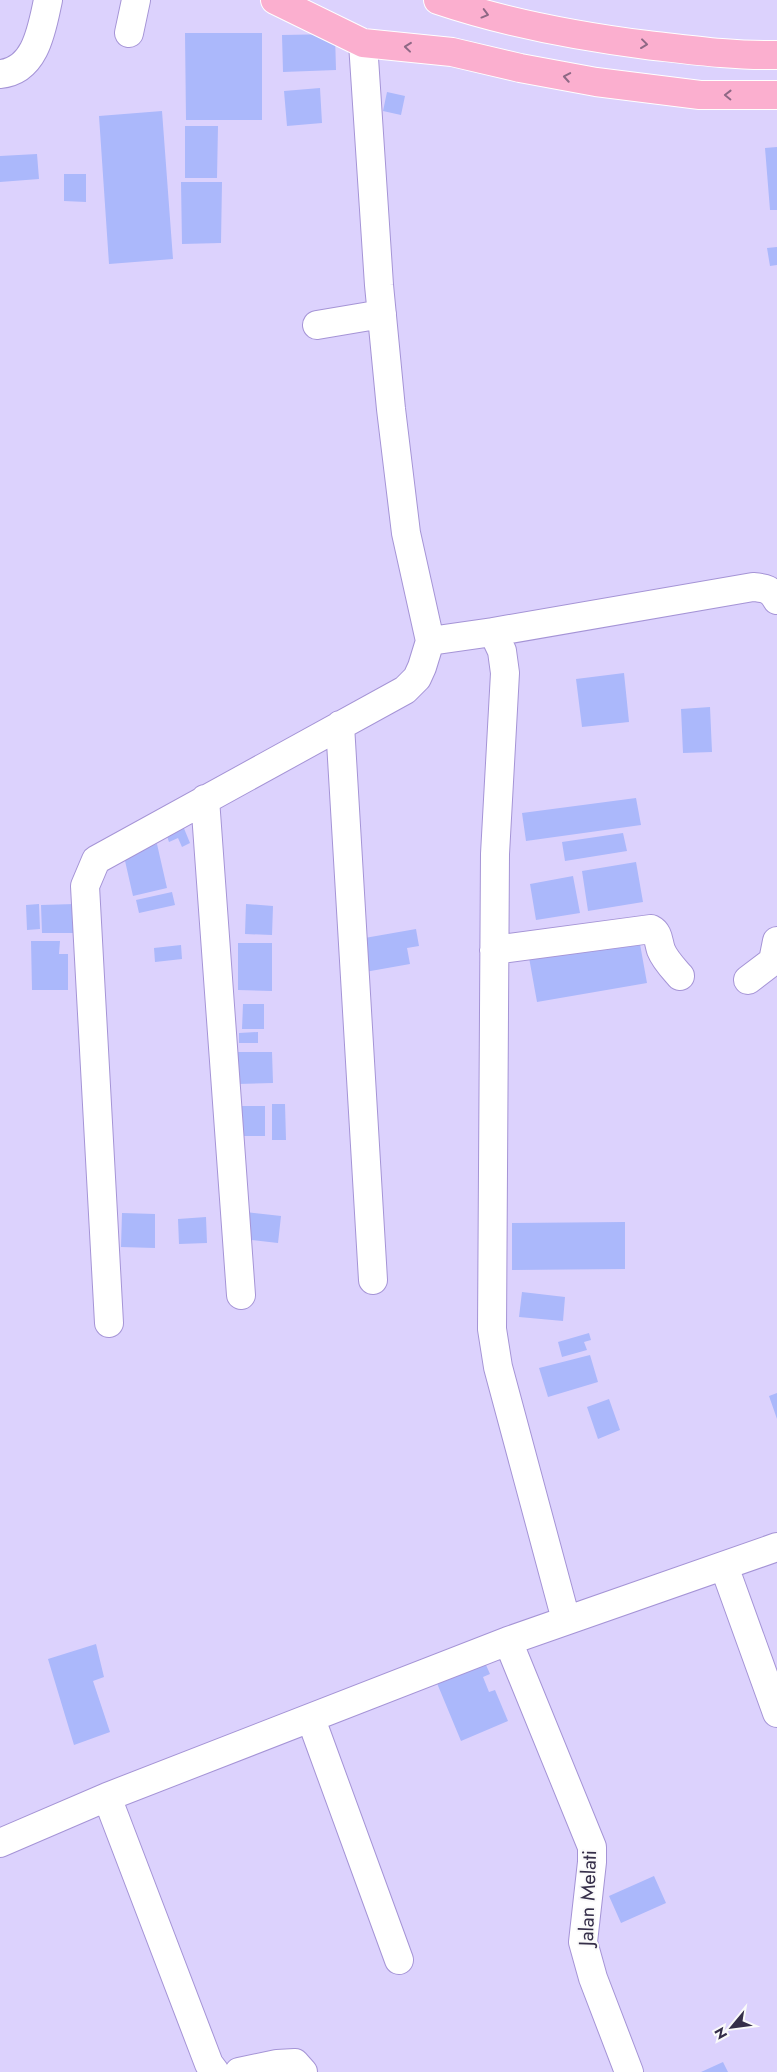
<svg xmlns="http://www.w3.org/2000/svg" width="777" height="2072" font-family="Jost,sans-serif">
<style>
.building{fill:#abb8fb}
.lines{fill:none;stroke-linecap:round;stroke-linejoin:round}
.minor-casing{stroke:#a594d6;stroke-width:30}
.major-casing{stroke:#fff;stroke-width:30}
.minor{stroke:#fff;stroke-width:28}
.major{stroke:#fbafcf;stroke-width:28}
.oneway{stroke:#8e6885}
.labels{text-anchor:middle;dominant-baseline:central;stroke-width:4;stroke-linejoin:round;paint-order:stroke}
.street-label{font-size:20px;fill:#352e49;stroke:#fafafa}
</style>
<rect width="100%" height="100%" fill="#dcd2fd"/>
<!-- building -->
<path class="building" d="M185 33H262V120H186Z
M335 34 336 70 283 72 282 35Z
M320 88 322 123 287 126 284 91Z
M387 92 405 96 401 115 383 111Z
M162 111 173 259 109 264 99 116Z
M185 126H218L217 178H185Z
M777 147V210H770L765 148Z
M37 154 39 179 0 182V156Z
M64 174H86V202L64 201Z
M181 182H222L221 243 182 244Z
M777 247V265L770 266 767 248Z
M624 673 629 722 582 727 576 679Z
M710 707 712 752 683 753 681 709Z
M636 798 641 825 526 841 522 813Z
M183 826 190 843 182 847 178 838 169 842 166 833Z
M623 833 627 851 565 861 562 842Z
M157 844 167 888 133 896 123 852Z
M636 862 643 902 588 911 582 871Z
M573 876 580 913 536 920 530 884Z
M172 892 175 905 139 913 136 900Z
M39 904 40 929 27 930 26 905Z
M75 904V933H42L41 905Z
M246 904 273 906 272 935 245 934Z
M416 929 419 946 407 948 410 964 365 972 359 939Z
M638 933 647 983 537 1002 528 952Z
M31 941H60L59 954H68V990H32Z
M238 943H272V991L238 990Z
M181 945 182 959 155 962 154 948Z
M243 1004H264V1029H242Z
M258 1032V1043H239V1033Z
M236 1052H272L273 1083 237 1084Z
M272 1104H285L286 1140H272Z
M241 1106H265V1136H242Z
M246 1212 281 1216 278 1243 243 1239Z
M122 1213 155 1214V1248L121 1247Z
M206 1217 207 1243 179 1244 178 1219Z
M625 1222V1269L512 1270V1223Z
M522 1292 565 1297 563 1321 519 1317Z
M589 1333 591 1340 584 1342 587 1350 562 1357 558 1342Z
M590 1355 598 1382 548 1397 539 1368Z
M777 1393V1419L769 1396Z
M609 1399 620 1430 598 1439 587 1407Z
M96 1644 104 1677 93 1681 110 1732 74 1745 48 1659Z
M482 1656 490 1674 483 1677 489 1692 495 1690 508 1721 461 1741 434 1676Z
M654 1876 666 1903 621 1923 609 1896Z
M723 2062 728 2072H701Z"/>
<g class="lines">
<!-- minor casing -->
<g class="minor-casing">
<path id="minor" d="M129 33 136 0
M0 74C36 71 42 28 48 0
M317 325 382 314
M493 632 753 587C765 588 771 589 777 600
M430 641 493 632 502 651 505 673 495 854 492 1329 498 1367 566 1620
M340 725 373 1280
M205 799 241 1295
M494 950 651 929C659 933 658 941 661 950 665 960 673 968 680 976
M748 980 773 961 777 941
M109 1323 85 886 96 860 405 690 417 678 422 667 430 641 406 533 391 409 379 285 363 43
M724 1566 777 1713
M508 1641 592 1847V1862L583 1942 593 1978 629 2072
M311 1719 399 1960
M107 1797 209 2064 215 2072
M0 1843 107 1797 508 1641 777 1547
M239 2072 277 2064 295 2063 303 2072"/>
</g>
<!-- major casing -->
<g class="major-casing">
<path id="major" d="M275 0 363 43 452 52 520 68 596 82 700 95H777
M438 0C506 23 576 36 647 45 691 50 733 56 777 55"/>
</g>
<!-- minor -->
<use href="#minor" class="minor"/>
<!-- major -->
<use href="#major" class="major"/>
</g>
<!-- one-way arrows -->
<defs><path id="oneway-chevron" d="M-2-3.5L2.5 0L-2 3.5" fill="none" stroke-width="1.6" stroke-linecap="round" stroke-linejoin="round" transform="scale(1.25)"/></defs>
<g class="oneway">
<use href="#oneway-chevron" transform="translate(485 14) rotate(15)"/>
<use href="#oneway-chevron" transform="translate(644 44) rotate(7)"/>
<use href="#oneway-chevron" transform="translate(408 47) rotate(-174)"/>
<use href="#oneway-chevron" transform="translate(567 77) rotate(-170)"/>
<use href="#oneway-chevron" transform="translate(728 95) rotate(-179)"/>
</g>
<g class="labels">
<!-- street labels -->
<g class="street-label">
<text transform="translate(588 1898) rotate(-88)">Jalan Melati</text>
</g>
</g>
<!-- north arrow -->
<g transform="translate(732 2027) rotate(241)" stroke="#fafafa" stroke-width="4" paint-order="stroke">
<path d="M0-4L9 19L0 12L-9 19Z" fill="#352e49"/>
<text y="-8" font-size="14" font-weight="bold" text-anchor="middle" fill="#352e49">N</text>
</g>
</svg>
